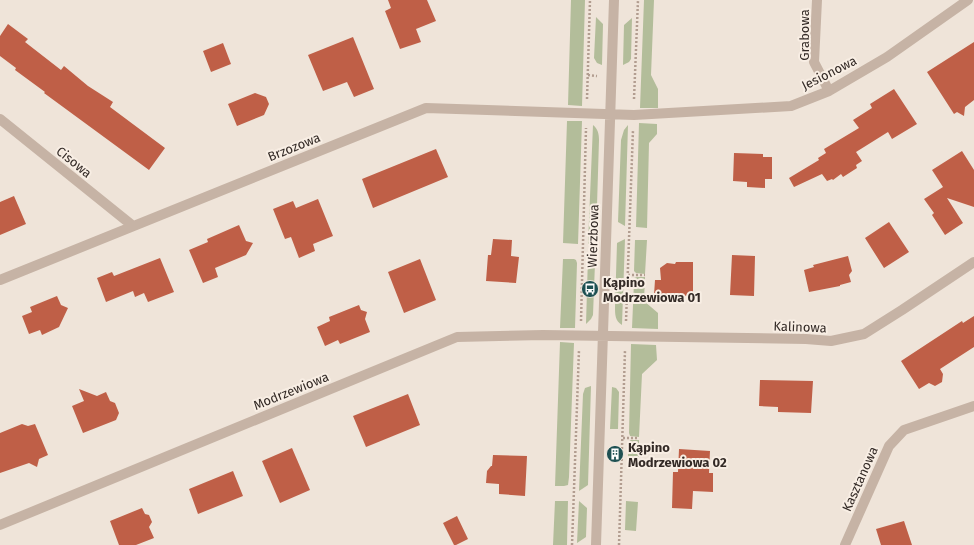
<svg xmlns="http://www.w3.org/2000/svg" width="974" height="545" font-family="'Fira Sans',sans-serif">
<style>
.green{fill:#b3bd9a}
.building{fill:#bf5f47}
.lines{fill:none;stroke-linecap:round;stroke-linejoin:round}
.path{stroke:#b29d90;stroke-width:2.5;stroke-dasharray:2 2;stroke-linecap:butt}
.minor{stroke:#c6b3a5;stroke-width:10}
.labels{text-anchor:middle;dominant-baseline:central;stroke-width:4;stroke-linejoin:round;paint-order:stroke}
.street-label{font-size:13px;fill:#332a26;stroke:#f8eee4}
.poi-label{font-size:13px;font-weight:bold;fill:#332a26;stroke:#f8eee4;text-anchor:start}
</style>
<rect width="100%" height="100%" fill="#efe4d9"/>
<!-- green -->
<path class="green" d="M571 0H585L582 106 568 105Z
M644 0H654L651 75 658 89V108H640Z
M596 17 603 24 602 65 597 63 594 58Z
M632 18 631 59 629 62 623 65 624 25Z
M567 121H582L578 244 563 243Z
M639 123 657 124V134L649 143 647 228 636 227Z
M593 125C598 129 599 134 599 140L596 238 588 244Z
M628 125 625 226 618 222 621 140 624 130Z
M625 239 622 325C615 321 615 314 615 307L617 243Z
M635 240H647L645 274 636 273 634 271Z
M588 256 595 263 593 315 591 319 586 324Z
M563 259H574L576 260 577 263 575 328H560Z
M637 277H645L644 301 658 313V329L632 328 634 282V278Z
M560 342 574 343 569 477 568 485 564 486H555Z
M631 344 656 345 657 360 642 374 639 437 630 436 629 433Z
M591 386 588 485 579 491 583 394 585 388Z
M612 387 616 388 619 392 618 429H610Z
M631 440H639V466H629L628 464V442Z
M555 501H568L567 545H553Z
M579 501 587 508 586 537 577 543Z
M626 501 638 502 636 531 625 530Z"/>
<!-- building -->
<path class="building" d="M388 0H427L436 21 416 29 421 42 400 49 385 11 391 8Z
M8 24 28 39 25 42 61 70 64 66 88 86 113 102 110 107 165 148 149 170 44 93 45 92 15 70 16 68 0 56V36Z
M353 37 374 89 354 97 347 82 323 91 308 55Z
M974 42V100L965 107 964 116 957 112 954 114 927 72Z
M223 43 231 64 211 72 203 51Z
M894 89 917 124 892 139 888 132 856 152 862 161 856 165 857 168 843 177 841 174 833 180 832 179 827 181 822 174 794 187 789 178 819 160 818 158 826 153 824 149 859 128 853 120 872 108 870 104Z
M255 93 266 97 269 104 264 115 237 126 228 104Z
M436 149 448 177 373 208 362 179Z
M962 151 974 170V207L947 198 963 223 945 235 932 215 934 213 924 199 943 187 932 170Z
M734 153 763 154V157H772V179H765V188L747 187V182L733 181Z
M14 196 26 224 0 235V202Z
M318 199 333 236 313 244 315 251 299 258 291 237 285 239 273 209 293 201 296 208Z
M889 222 909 252 884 268 865 238Z
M239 225 246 241 253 243 246 255 215 268 218 277 203 283 189 250 208 242 207 239Z
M493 239 512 240 511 256 519 257 516 283 486 281 488 255H491Z
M732 255 755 256 754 296 730 295Z
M848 256 852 271 849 275 851 282 840 285V286L809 292 804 270 814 267 813 265Z
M160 258 174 292 148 302 144 293 135 297 133 291 106 302 97 278 112 272 114 276Z
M420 259 436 300 404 313 388 272Z
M676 262H693V296L654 295 655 280H661L660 268 667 263 675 264Z
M57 296 61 305 68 308 59 327 42 335 40 330 29 334 22 316 32 312 30 307Z
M359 305 361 310 367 312 365 319 370 332 340 344 338 340 325 346 317 327 330 321 329 317Z
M974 316V347L940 369 943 374 942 382 935 386 929 383 919 389 901 361 962 321 963 323Z
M760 380 813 381 811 413 778 412V407L759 406Z
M79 389 97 396 106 392 110 401 115 403 119 413 116 420 83 433 72 406 84 401Z
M408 394 420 425 366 447 353 416Z
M22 424 28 426 35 424 48 455 39 459 37 467 29 463 0 473V433Z
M292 448 310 490 280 503 262 461Z
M679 449 710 451 709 473H713V492L693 491 692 509 672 508 673 472H678Z
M493 455 527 456 525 496 499 494V484L486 483 487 471 491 466H492Z
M233 471 243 496 198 514 189 489Z
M142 508 145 514 149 515 152 522 149 527 154 538 136 545H119L110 521Z
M457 516 468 539 456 545H454L443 523Z
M904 521 912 545H881L876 529Z"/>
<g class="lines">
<!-- path -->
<path class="path" d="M588 75 597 76
M587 99 590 0
M634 99 638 0
M628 275H645
M581 321 586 128
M626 321 633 130
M623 438H639
M572 545 579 350
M619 545 625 350"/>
<!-- minor -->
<path class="minor" d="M817 0 814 62 829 91
M0 119 133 226
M0 280 426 108 634 115 791 106 829 91 887 57 968 0
M0 525 457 337 543 335 806 339 831 341 864 334 902 310 974 262
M596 545 614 0
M845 545 889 446 904 430 974 406"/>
</g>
<!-- icons -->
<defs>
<g id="bus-disc" transform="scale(0.9)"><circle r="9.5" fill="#1e5052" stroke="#f8eee4"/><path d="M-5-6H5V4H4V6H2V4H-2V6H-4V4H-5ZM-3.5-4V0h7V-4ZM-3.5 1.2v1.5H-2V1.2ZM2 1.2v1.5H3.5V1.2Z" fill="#fff"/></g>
<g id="building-disc" transform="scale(0.9)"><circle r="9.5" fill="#1e5052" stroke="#f8eee4"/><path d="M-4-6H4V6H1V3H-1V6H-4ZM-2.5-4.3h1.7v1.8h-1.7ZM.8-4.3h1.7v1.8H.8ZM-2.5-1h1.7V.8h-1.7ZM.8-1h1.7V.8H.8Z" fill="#fff"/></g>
</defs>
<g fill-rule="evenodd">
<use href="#bus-disc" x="590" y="289"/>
<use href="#building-disc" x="615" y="454"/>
</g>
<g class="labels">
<!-- street labels -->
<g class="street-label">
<text transform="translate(804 35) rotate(-90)">Grabowa</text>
<text transform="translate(829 73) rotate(-27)">Jesionowa</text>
<text transform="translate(294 147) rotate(-22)">Brzozowa</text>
<text transform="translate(74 162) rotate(39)">Cisowa</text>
<text transform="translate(593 236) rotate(-88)">Wierzbowa</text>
<text transform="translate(800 327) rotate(2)">Kalinowa</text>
<text transform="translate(291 391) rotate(-22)">Modrzewiowa</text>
<text transform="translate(860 479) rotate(-66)">Kasztanowa</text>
</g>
<!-- poi labels -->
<g class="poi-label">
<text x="603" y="282">Kąpino<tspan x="603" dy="15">Modrzewiowa 01</tspan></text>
<text x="628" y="447">Kąpino<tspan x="628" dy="15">Modrzewiowa 02</tspan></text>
</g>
</g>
</svg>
